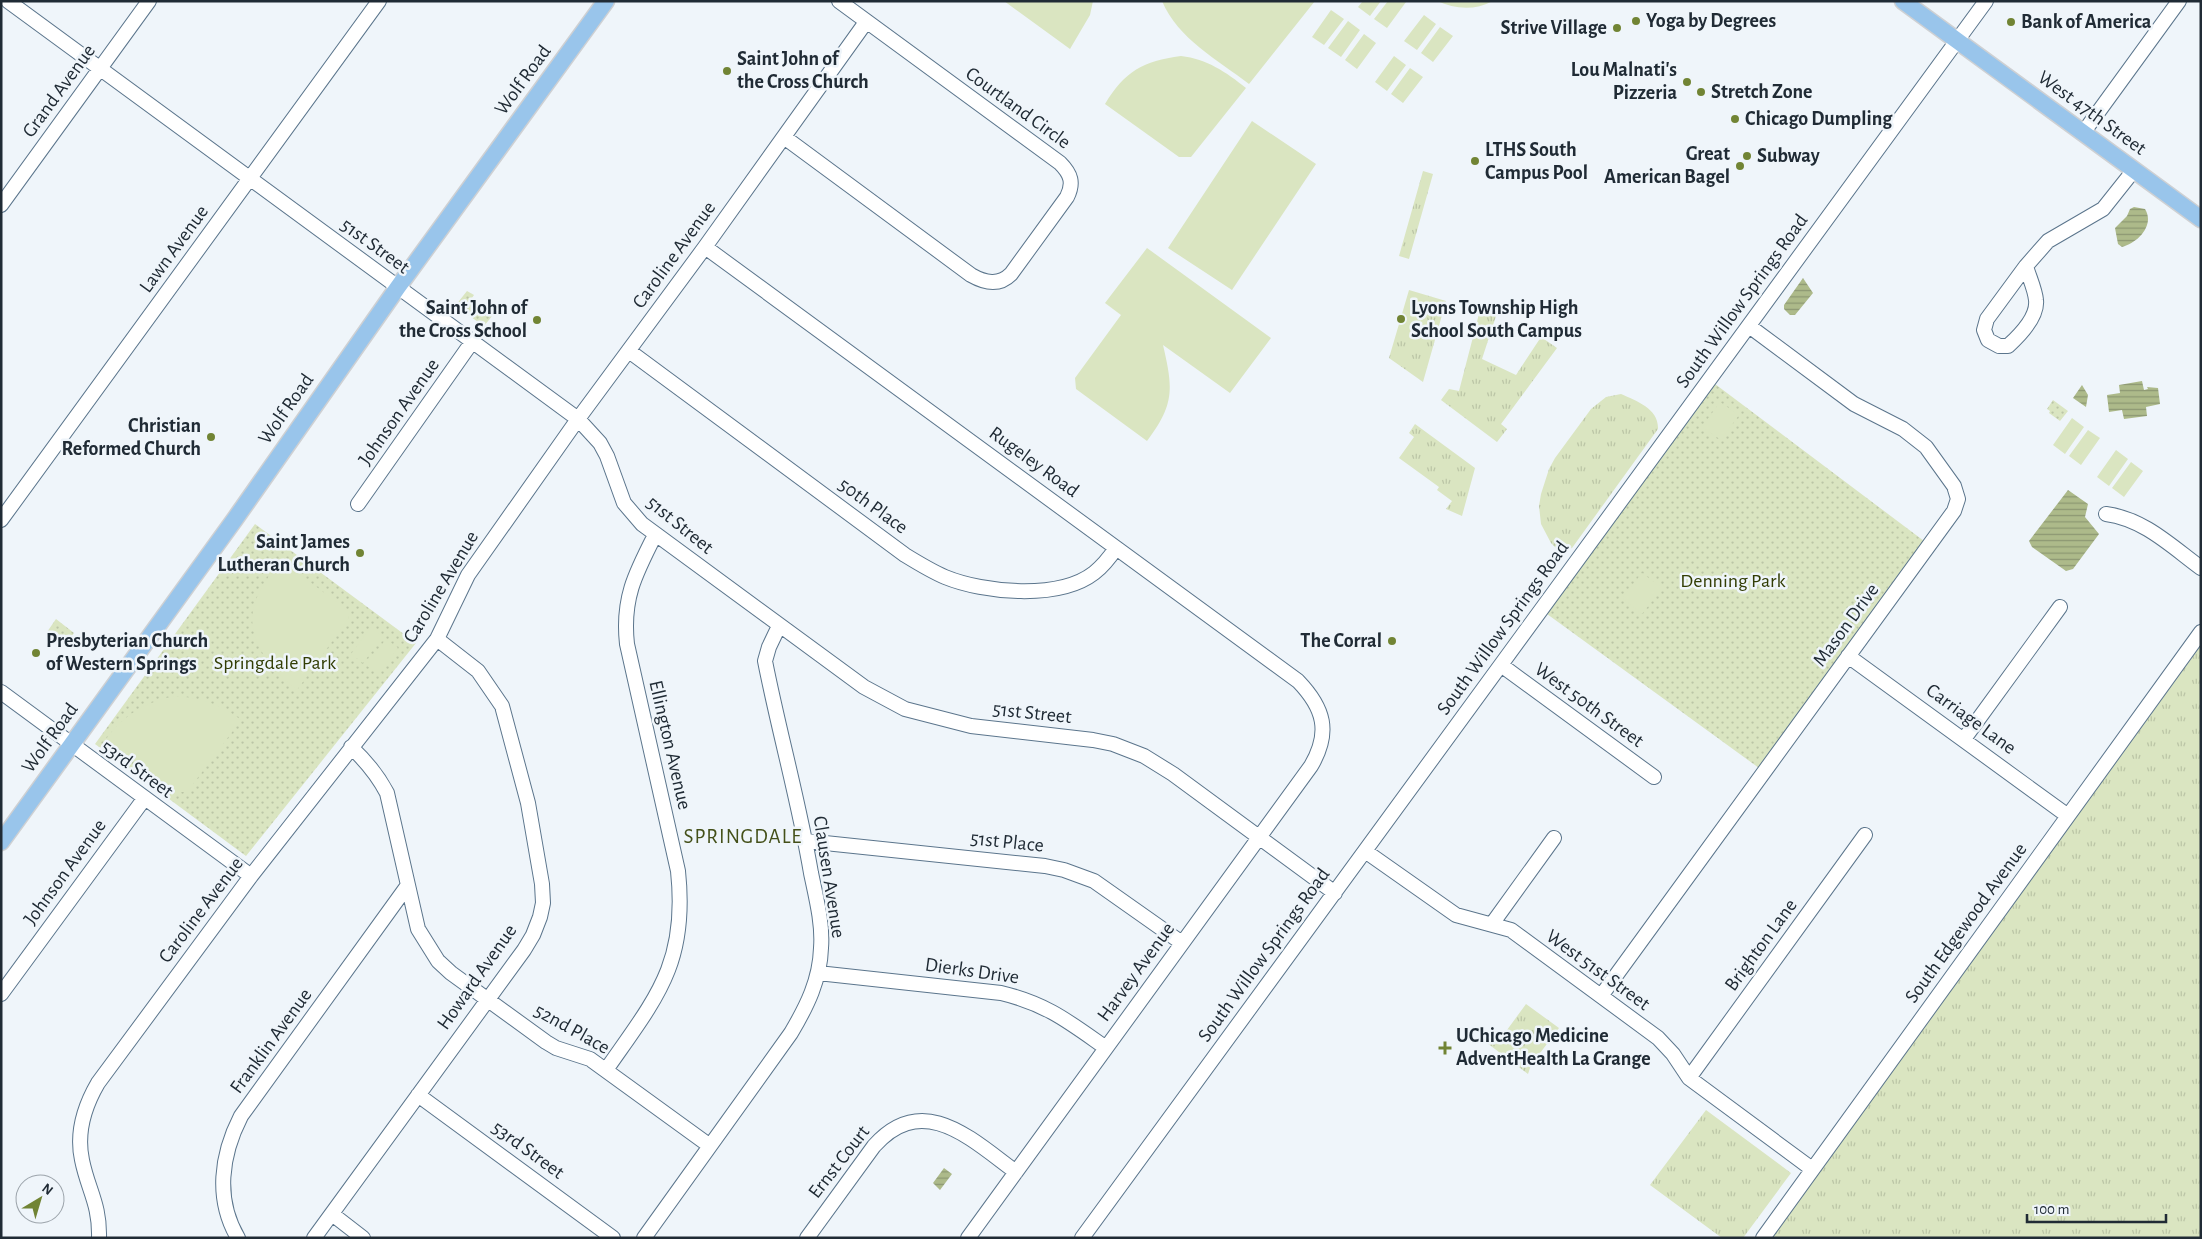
<svg xmlns="http://www.w3.org/2000/svg" width="2202" height="1239" font-family="'Alegreya Sans',sans-serif">
<style>
.grass{fill:url(#grass-tufts)}
.park{fill:url(#park-dots)}
.garden{fill:#dae5c1}
.water{fill:url(#water-rules)}
.lines{fill:none;stroke-linecap:round;stroke-linejoin:round}
.minor-casing{stroke:#5b758c;stroke-width:16}
.major-casing{stroke:#ced0d3;stroke-width:19}
.minor{stroke:#fff;stroke-width:14}
.major{stroke:#99c5eb;stroke-width:16}
.poi-dot{fill:#718434;stroke:#eff5fa;stroke-width:2}
.labels{text-anchor:middle;dominant-baseline:central;stroke-width:5;stroke-linejoin:round;paint-order:stroke}
.poi-label{font-size:20px;font-weight:bold;fill:#202b35;stroke:#eff5fa;text-anchor:start}
.street-label{font-size:20px;fill:#202b35;stroke:#eff5fa}
.park-label{font-size:20px;fill:#323d04;stroke:#eff5fa}
.neighbourhood-label{font-size:21px;letter-spacing:1px;fill:#445019;stroke:#eff5fa}
</style>
<defs>
<pattern id="grass-tufts" width="24" height="20" patternUnits="userSpaceOnUse" patternTransform="scale(1.25)"><rect width="24" height="20" fill="#dae5c1"/><path d="M3 7l-1-3M5 7V3M7 7l1-3M15 17l-1-3M17 17v-4M19 17l1-3" fill="none" stroke="#bbc5a6"/></pattern>
<pattern id="park-dots" width="8" height="8" patternUnits="userSpaceOnUse" patternTransform="scale(1.25)"><rect width="8" height="8" fill="#dae5c1"/><path d="M2 2h.1M6 6h.1" fill="none" stroke="#bbc5a6" stroke-width="1.8" stroke-linecap="round"/></pattern>
<pattern id="water-rules" width="6" height="5" patternUnits="userSpaceOnUse" patternTransform="scale(1.25)"><rect width="6" height="5" fill="#adba8a"/><path d="M0 2.5h6" fill="none" stroke="#8c9772"/></pattern>
</defs>
<rect width="100%" height="100%" fill="#eff5fa"/>
<!-- grass -->
<path class="grass" d="M1423 171 1433 174 1409 259 1399 256Z
M1409 290 1446 301 1423 382 1389 358Z
M1480 310 1496 316 1482 359 1516 375 1541 337 1557 348 1501 424 1507 429 1497 442 1441 400 1449 389 1459 391Z
M1621 394C1637 401 1659 409 1658 429L1572 548 1563 551 1557 549 1551 543 1541 524 1539 506 1541 494 1549 469 1555 458 1591 409 1606 397Z
M1415 424 1475 468 1462 516 1446 509 1452 501 1437 490 1439 487 1399 458 1414 437 1409 433Z
M2201 645V1238H1772Z
M1526 1004 1559 1028 1531 1065 1528 1074 1487 1043 1507 1030Z
M1706 1110 1791 1173 1743 1238H1722L1650 1185Z"/>
<!-- park -->
<path class="park" d="M467 291 474 295 470 301 478 306 490 305 497 310 484 326 455 306Z
M1715 384 1924 541 1759 768 1547 614Z
M2053 400 2068 411 2060 421 2049 413 2050 411 2047 409Z
M255 524 416 643 246 856 95 744Z
M56 619 74 633 65 645 47 632Z"/>
<!-- garden -->
<path class="garden" d="M1004 1H1093L1090 15 1070 49Z
M1162 1H1315L1249 84C1218 60 1178 39 1162 1Z
M1363 1H1381L1370 16 1358 7Z
M1388 1 1406 2 1387 28 1374 19Z
M1437 1H1493C1474 11 1455 9 1437 1Z
M1331 10 1344 19 1324 45 1312 37Z
M1424 15 1436 24 1417 50 1404 41Z
M1348 21 1360 30 1341 57 1328 48Z
M1440 27 1453 36 1433 62 1421 53Z
M1364 34 1376 43 1357 69 1345 60Z
M1181 56C1207 59 1226 72 1246 88L1191 157H1179L1105 104C1125 71 1143 61 1181 56Z
M1394 56 1406 65 1387 91 1375 82Z
M1410 68 1423 77 1403 103 1391 94Z
M1252 121 1316 164 1232 290 1168 248Z
M1147 248 1271 338 1230 393 1163 345C1173 388 1175 404 1147 441L1076 389 1075 378 1121 315 1105 303Z
M1720 402 1739 415 1721 440 1702 427Z
M2072 418 2084 427 2065 454 2053 445Z
M2088 430 2100 438 2081 465 2069 456Z
M2116 450 2128 459 2109 486 2097 477Z
M2131 462 2143 471 2124 497 2112 488Z
M281 560 347 610 349 618 297 690C272 670 243 638 255 603 260 587 271 573 281 560Z
M1642 573 1662 588 1642 614 1622 598Z
M371 627 383 637 363 663 351 654Z
M386 639 398 648 378 674 366 665Z
M175 696C201 698 220 704 241 720L187 792H178L106 739C124 715 145 702 175 696Z"/>
<!-- water -->
<path class="water" d="M2134 207 2145 209C2155 225 2138 243 2122 247L2118 244 2115 228 2127 216 2130 209Z
M1803 278 1813 293 1795 315H1790L1784 309V305Z
M2142 381 2144 390 2148 389 2147 387 2158 388 2160 404 2146 407 2147 416 2124 419 2122 410 2109 412 2107 395 2120 393 2119 385Z
M2082 385 2088 395 2086 407 2073 398Z
M2068 490 2088 504 2085 517 2099 534 2073 569 2066 571 2032 547 2029 541Z
M944 1168 952 1174 940 1190 933 1183Z"/>
<g class="lines">
<!-- minor casing -->
<g class="minor-casing">
<path id="minor" d="M8 1 578 419 600 443 607 456 624 503 642 524 864 687 905 709 971 726 1093 740 1113 744 1144 756 1173 774 1335 893
M2083 133 2179 1
M784 137 971 275C985 283 999 286 1011 274L1067 197C1074 183 1071 174 1060 163L839 1
M1 205 149 1
M705 247 1298 681C1324 708 1331 732 1311 766L968 1238
M2026 266C2029 277 2035 289 2036 300 2038 317 2019 336 2008 346H1999L1988 340 1984 330 1987 319 2026 266 2048 241 2103 209 2134 170
M629 351 905 555C918 563 931 571 945 577 984 593 1059 600 1094 573 1103 566 1110 557 1116 548
M358 504 472 342
M2106 514C2144 519 2171 546 2201 568
M1 520 379 1
M1848 656 2068 816
M1501 665 1654 777
M1 692 251 876
M1964 739 2060 607
M351 747C366 761 377 774 387 793L418 929 438 961 451 973 546 1042 556 1048 590 1059 710 1146
M806 841 1045 866 1064 870 1094 881 1182 943
M1365 851 1456 915 1511 930 1658 1038 1673 1054 1689 1078 1812 1169
M1492 924 1554 838
M818 973 1001 993C1047 1004 1069 1022 1106 1048
M1 994 144 799
M1601 996 1954 511 1958 499 1954 486 1926 447 1903 429 1854 404 1749 326
M606 1070C656 998 688 964 678 871L627 644C622 599 635 574 655 535
M1689 1078 1865 835
M418 1095 613 1238
M332 1214 363 1238
M99 1238C100 1204 88 1190 82 1160 76 1132 84 1107 98 1083L251 876 437 639 468 575 578 419 705 247 866 22
M238 1238C215 1199 221 1155 241 1116L408 885
M314 1238 524 950 533 935 540 917 543 903 542 884 528 803 502 706 478 671 437 639
M644 1238 791 1033C807 1006 820 980 821 948 823 924 816 897 811 873 799 802 779 732 765 661L769 647 779 626
M807 1238 874 1146C923 1091 971 1139 1016 1172
M1082 1238 1986 1
M1763 1238 2201 632"/>
</g>
<!-- major casing -->
<g class="major-casing">
<path id="major" d="M1903 1 2201 219
M1 842 235 519 398 287 606 1"/>
</g>
<!-- minor -->
<use href="#minor" class="minor"/>
<!-- major -->
<use href="#major" class="major"/>
</g>
<!-- markers -->
<g class="poi-dot">
<circle cx="1636" cy="21" r="5"/>
<circle cx="2011" cy="22" r="5"/>
<circle cx="1617" cy="28" r="5"/>
<circle cx="727" cy="71" r="5"/>
<circle cx="1687" cy="82" r="5"/>
<circle cx="1701" cy="92" r="5"/>
<circle cx="1735" cy="119" r="5"/>
<circle cx="1747" cy="156" r="5"/>
<circle cx="1475" cy="161" r="5"/>
<circle cx="1740" cy="166" r="5"/>
<circle cx="1401" cy="319" r="5"/>
<circle cx="537" cy="320" r="5"/>
<circle cx="211" cy="437" r="5"/>
<circle cx="360" cy="553" r="5"/>
<circle cx="1392" cy="641" r="5"/>
<circle cx="36" cy="653" r="5"/>
<path d="M1442.5 1040.5h5v5h5v5h-5v5h-5v-5h-5v-5h5z"/>
</g>
<g class="labels">
<!-- poi labels -->
<g class="poi-label">
<text x="1646" y="21">Yoga by Degrees</text>
<text x="2021" y="22">Bank of America</text>
<text x="1607" y="28" text-anchor="end">Strive Village</text>
<text x="737" y="59">Saint John of<tspan x="737" dy="23">the Cross Church</tspan></text>
<text x="1677" y="70" text-anchor="end">Lou Malnati's<tspan x="1677" dy="23">Pizzeria</tspan></text>
<text x="1711" y="92">Stretch Zone</text>
<text x="1745" y="119">Chicago Dumpling</text>
<text x="1485" y="150">LTHS South<tspan x="1485" dy="23">Campus Pool</tspan></text>
<text x="1730" y="154" text-anchor="end">Great<tspan x="1730" dy="23">American Bagel</tspan></text>
<text x="1757" y="156">Subway</text>
<text x="527" y="308" text-anchor="end">Saint John of<tspan x="527" dy="23">the Cross School</tspan></text>
<text x="1411" y="308">Lyons Township High<tspan x="1411" dy="23">School South Campus</tspan></text>
<text x="201" y="426" text-anchor="end">Christian<tspan x="201" dy="23">Reformed Church</tspan></text>
<text x="350" y="542" text-anchor="end">Saint James<tspan x="350" dy="23">Lutheran Church</tspan></text>
<text x="46" y="641">Presbyterian Church<tspan x="46" dy="23">of Western Springs</tspan></text>
<text x="1382" y="641" text-anchor="end">The Corral</text>
<text x="1456" y="1036">UChicago Medicine<tspan x="1456" dy="23">AdventHealth La Grange</tspan></text>
</g>
<!-- street labels -->
<g class="street-label">
<text transform="translate(523 80) rotate(-54)">Wolf Road</text>
<text transform="translate(59 91) rotate(-54)">Grand Avenue</text>
<text transform="translate(1018 108) rotate(36)">Courtland Circle</text>
<text transform="translate(2092 113) rotate(36)">West 47th Street</text>
<text transform="translate(375 246) rotate(36)">51st Street</text>
<text transform="translate(174 249) rotate(-54)">Lawn Avenue</text>
<text transform="translate(674 255) rotate(-54)">Caroline Avenue</text>
<text transform="translate(1742 301) rotate(-54)">South Willow Springs Road</text>
<text transform="translate(286 409) rotate(-55)">Wolf Road</text>
<text transform="translate(399 412) rotate(-55)">Johnson Avenue</text>
<text transform="translate(1034 462) rotate(36)">Rugeley Road</text>
<text transform="translate(873 506) rotate(36)">50th Place</text>
<text transform="translate(680 525) rotate(39)">51st Street</text>
<text transform="translate(441 587) rotate(-59)">Caroline Avenue</text>
<text transform="translate(1846 625) rotate(-54)">Mason Drive</text>
<text transform="translate(1503 628) rotate(-54)">South Willow Springs Road</text>
<text transform="translate(1589 705) rotate(36)">West 50th Street</text>
<text transform="translate(1032 713) rotate(6)">51st Street</text>
<text transform="translate(1971 719) rotate(36)">Carriage Lane</text>
<text transform="translate(50 738) rotate(-54)">Wolf Road</text>
<text transform="translate(670 745) rotate(77)">Ellington Avenue</text>
<text transform="translate(137 769) rotate(36)">53rd Street</text>
<text transform="translate(1007 842) rotate(6)">51st Place</text>
<text transform="translate(65 872) rotate(-54)">Johnson Avenue</text>
<text transform="translate(829 877) rotate(81)">Clausen Avenue</text>
<text transform="translate(201 910) rotate(-53)">Caroline Avenue</text>
<text transform="translate(1966 923) rotate(-54)">South Edgewood Avenue</text>
<text transform="translate(1761 945) rotate(-54)">Brighton Lane</text>
<text transform="translate(1264 955) rotate(-54)">South Willow Springs Road</text>
<text transform="translate(1598 970) rotate(36)">West 51st Street</text>
<text transform="translate(972 971) rotate(8)">Dierks Drive</text>
<text transform="translate(1136 972) rotate(-54)">Harvey Avenue</text>
<text transform="translate(477 977) rotate(-55)">Howard Avenue</text>
<text transform="translate(572 1029) rotate(29)">52nd Place</text>
<text transform="translate(271 1041) rotate(-54)">Franklin Avenue</text>
<text transform="translate(528 1150) rotate(36)">53rd Street</text>
<text transform="translate(839 1162) rotate(-52)">Ernst Court</text>
</g>
<!-- park labels -->
<g class="park-label">
<text x="1733" y="581">Denning Park</text>
<text x="275" y="663">Springdale Park</text>
</g>
<!-- neighbourhood labels -->
<g class="neighbourhood-label">
<text x="743" y="836">SPRINGDALE</text>
</g>
</g>
<!-- border -->
<rect width="2202" height="1239" fill="none" stroke="#202b35" stroke-width="5"/>
<!-- north arrow -->
<g transform="translate(40 1199) rotate(38)"><circle r="24" fill="#eff5fa" stroke="#9ca4ab"/>
<path d="M0-4L9 19L0 12L-9 19Z" fill="#718434"/>
<text y="-8" font-size="14" font-weight="bold" text-anchor="middle" fill="#202b35">N</text>
</g>
<!-- scale -->
<path d="M2027 1214v8h139v-8" fill="none" stroke="#202b35" stroke-width="2.5"/>
<text x="2034" y="1214" font-size="15" fill="#202b35" stroke="#eff5fa" stroke-width="4" paint-order="stroke">100 m</text>
</svg>
